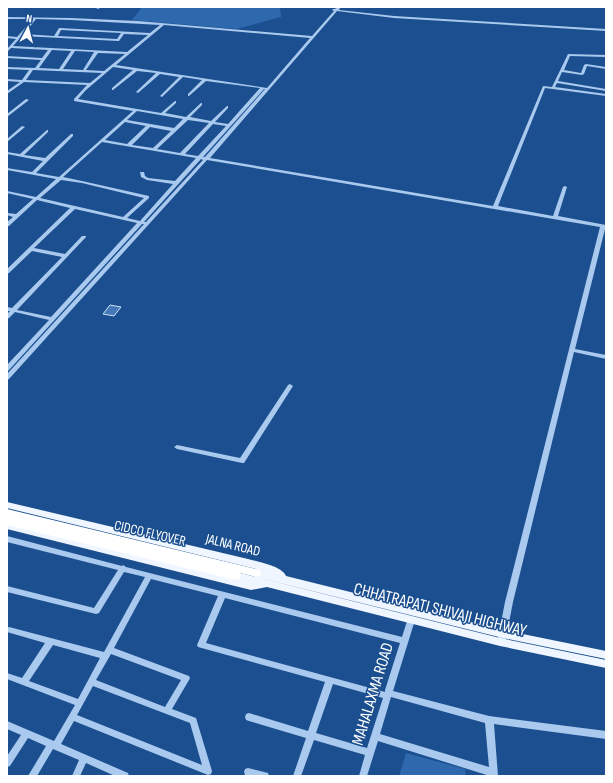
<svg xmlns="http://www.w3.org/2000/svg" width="613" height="783" font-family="'Sofia Sans Condensed',sans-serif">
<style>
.green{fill:#2e69ad}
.building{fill:#4478b7;stroke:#cfe3fa}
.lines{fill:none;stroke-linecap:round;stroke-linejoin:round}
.minor{fill:#a9c9ee;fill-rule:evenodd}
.major{fill:#f0f6ff;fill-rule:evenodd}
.highway{fill:#fff;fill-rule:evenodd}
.labels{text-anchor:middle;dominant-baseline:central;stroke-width:3;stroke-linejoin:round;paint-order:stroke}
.street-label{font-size:14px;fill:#fff;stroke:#1b4f8f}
.near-street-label{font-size:17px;fill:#fff;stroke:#1b4f8f}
</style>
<rect width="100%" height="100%" fill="#1b4f8f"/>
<!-- green -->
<path class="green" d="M142 7H280L281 17 237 29 132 20Z
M406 753 465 769 466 776H399Z"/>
<!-- building -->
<path class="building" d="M110 305 121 307 114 316 103 314Z"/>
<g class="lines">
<!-- minor -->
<path class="minor" d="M94 7H99L100 8 98 9Z
M337 7H341L339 10 394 16 606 29V31L394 18 337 11 210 158 493 206 543 86 552 87 568 54 606 55V57L570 56 564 70 581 73 584 65 586 64 606 67V69L587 66 584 74 582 75 562 72 558 81 606 89V91L557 83 555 87 606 94V96L545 88 498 206 553 216 563 187 565 186 567 187 558 216 606 225 575 349 606 355V359L574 352 513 602 506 638 505 640 502 641 499 640 498 638 505 602 600 227 207 160 9 379 7 380V374L144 224H142L9 370 7 371V365L49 320 15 312 9 318 7 319V314L10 311H7V307L12 308 62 257 32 251 9 273 7 274V269L70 208 37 200 9 226H7V222L13 217 7 215V213L16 214 33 199 7 193V191L36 197 56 179 7 170V168L32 172 43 161 7 154V152L20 154 47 130H48V132L24 155 45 158 71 134H73V136L36 173 59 177 133 111 74 101V99L87 85 24 82 7 94V91L20 82 7 81V79L22 80 29 70 7 69V67L35 68 41 60 7 58V56L42 58 48 50 11 48 7 52V49L16 39 7 38V36L17 37 33 19H7V17L71 18 138 21 312 36 334 11 332 10 333 9H335ZM36 19 71 20 160 25 150 33 60 28H59L54 36 24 34ZM164 25 310 38 267 88 116 65ZM61 30 121 33 117 39 58 36ZM124 34 148 35 127 52 13 46 22 36 118 41H119ZM52 50 71 51 59 69 39 68ZM75 51 94 52 83 70 63 69ZM98 53 125 54 104 71 86 70ZM113 67 133 70 112 88V90H113L137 71 156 73 137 91 136 92 138 93 160 74 179 77 160 96 162 97 183 77 202 80 188 94V96H189L206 81 260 88 228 124 215 122 228 108V106H227L211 121 190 117 202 105V103H201L186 117 165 113 176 103V101H175L161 113 78 99 86 90ZM33 70 102 73 90 83 26 80ZM264 89H265L205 157H203ZM137 111 183 119 174 128 127 120ZM188 120 209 123 180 153 157 149ZM125 122 146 126 127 144 105 140ZM213 124 226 126 198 156 185 154ZM150 127 171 131 153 148 132 145ZM102 142 196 158 175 181 148 178 145 176 144 172H140L141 177 147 180 173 184 140 221 127 218 149 198V196L82 181 63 177ZM201 159 203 160 146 222H144ZM61 180 82 183 144 198 123 217 40 198ZM75 209 137 223 51 317 17 310 86 237V236H82L65 254 34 248Z
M26 99 29 100 7 117V114Z
M22 126 25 127 7 142V139Z
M290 384 293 386 244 463H242L177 449 174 447 177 445 240 458 288 385Z
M7 536 122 566 123 565 126 567 402 637 408 618 411 617 414 618 415 620 393 691 489 716 606 731V739L494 724 498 776H490L378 741 367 776H359L365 755 314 740 301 776H293L306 738 249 721 246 720 245 717 246 714 249 713 308 731 325 682 198 647 197 645 218 596 151 579 114 648 189 676 190 678 189 680 172 709 196 718 212 771 211 774 208 775 74 721 61 744 128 773 129 776H115L86 763 80 776H72L79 760 53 749 37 776H28L46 746 28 738 10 766 7 767V756L21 735 7 729V721L54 741 75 705 7 679V673L22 678 45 643 7 632V628L9 627 104 652 145 577 124 572 99 613 96 614 7 592V586L94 608 118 570 7 542ZM225 598 400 643 385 690V692L206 643ZM53 645 100 658 78 699 29 681ZM111 654 181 680 165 707 96 680ZM333 684 383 698 367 748 316 733ZM93 686 190 723 202 765 77 715ZM391 697 485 723 489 767 380 734Z
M248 768 268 773 269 776H248L245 775 244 772 245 769Z"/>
<!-- major -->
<path class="major" d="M7 502 248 559C258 562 282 566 286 576L503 630 606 651V659L503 638 256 577 253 576 251 573 253 570 256 569 260 570 248 567 7 508Z
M7 523 232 578 231 576 233 573 236 572 500 638 606 660V668L500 646 267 587 251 590 7 529Z"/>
<!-- highway -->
<path class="highway" d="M7 509 256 569 260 570 261 573 260 576 256 577 240 573 241 576 240 579 236 580 7 525V517L102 540 7 517Z"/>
</g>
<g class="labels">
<!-- street labels -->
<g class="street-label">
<text transform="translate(150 533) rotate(13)">CIDCO FLYOVER</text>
<text transform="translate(233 545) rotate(14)">JALNA ROAD</text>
</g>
<!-- near-street labels -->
<g class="near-street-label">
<text transform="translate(440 610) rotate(14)">CHHATRAPATI SHIVAJI HIGHWAY</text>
<text transform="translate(373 694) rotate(-73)">MAHALAXMA ROAD</text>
</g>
</g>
<!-- border -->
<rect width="613" height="783" fill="none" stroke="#ffffff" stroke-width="16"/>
<!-- north arrow -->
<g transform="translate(28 28) rotate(7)" stroke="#1b4f8f" stroke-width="3" paint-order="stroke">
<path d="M0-3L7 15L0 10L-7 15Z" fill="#ffffff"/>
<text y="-6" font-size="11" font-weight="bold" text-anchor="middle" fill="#ffffff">N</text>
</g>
</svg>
